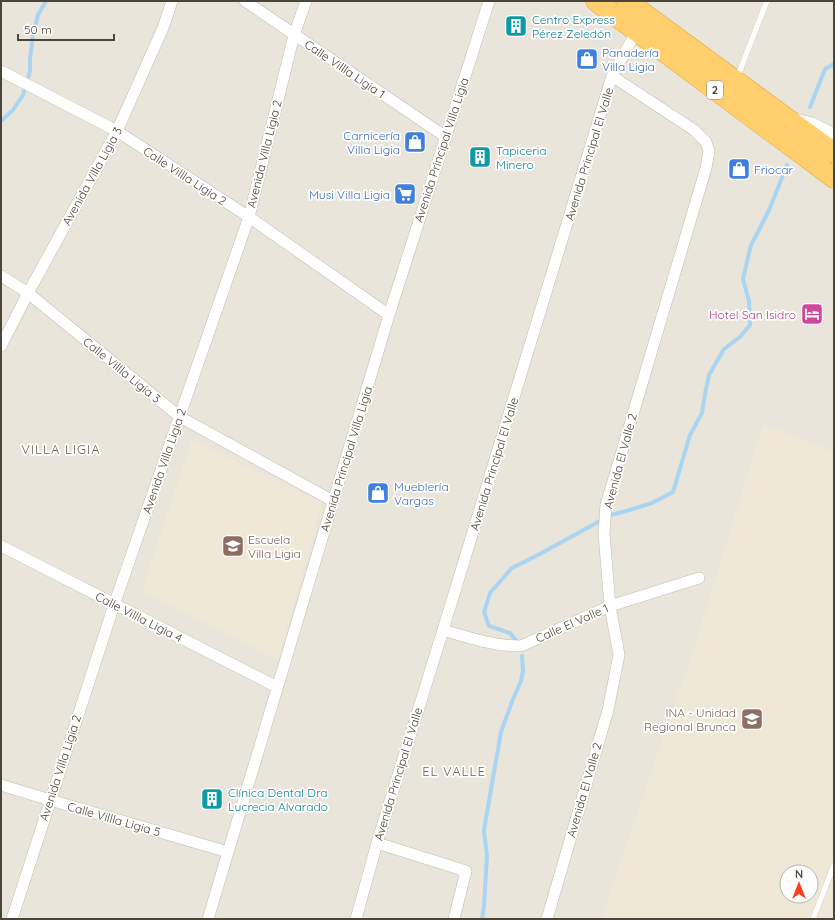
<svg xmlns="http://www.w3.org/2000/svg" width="835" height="920" font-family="Quicksand,sans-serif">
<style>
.residential{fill:#eae5da;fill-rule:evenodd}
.education{fill:#efe8d6;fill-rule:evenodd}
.parking{fill:#e5e3e0}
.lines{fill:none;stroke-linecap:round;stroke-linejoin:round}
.stream{stroke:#a9d4f2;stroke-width:4}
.lane-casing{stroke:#c2bbae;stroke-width:6}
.street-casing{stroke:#c2bbae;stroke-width:12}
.highway-casing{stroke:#e0a43c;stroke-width:21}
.lane{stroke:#fff;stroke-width:5.5}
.street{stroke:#fff;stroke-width:11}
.highway{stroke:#ffcf6e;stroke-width:20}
.labels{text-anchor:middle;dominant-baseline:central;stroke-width:3.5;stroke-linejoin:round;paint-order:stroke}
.shield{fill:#fff;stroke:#817c74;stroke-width:1}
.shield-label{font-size:11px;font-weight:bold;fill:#4b4439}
.culture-label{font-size:12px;fill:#0d838f;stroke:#fff;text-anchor:start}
.shop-label{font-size:12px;fill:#366cbe;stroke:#fff;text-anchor:start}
.street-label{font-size:12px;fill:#4b4439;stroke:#fff}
.hotel-label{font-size:12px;fill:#b23c85;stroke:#fff;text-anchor:end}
.education-label{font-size:12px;fill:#785e54;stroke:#fff;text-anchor:start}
.neighbourhood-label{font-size:13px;letter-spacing:1px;fill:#6e6250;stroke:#fff}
</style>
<rect width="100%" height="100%" fill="#f6f3ec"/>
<!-- residential -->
<path class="residential" d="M1 1H834V919H1ZM787 872H811V896H787Z"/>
<!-- education -->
<path class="education" d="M763 424 834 452V919H601L694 648ZM787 872H811V896H787Z
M192 440 322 503 278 660 142 590Z"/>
<!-- parking -->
<path class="parking" d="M584 11 616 36 604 51 572 27Z"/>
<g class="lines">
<!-- stream -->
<path class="stream" d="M810 107 825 69 834 64
M1 121 13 110 23 95 30 71V59L33 35 38 15 46 1
M519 644 510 633 489 626 484 612 490 593 512 568 538 555 611 515 633 509 652 503 673 492 690 435 702 413 705 394 709 375 724 349 740 337 750 325 749 301 743 279 751 245 759 230 770 208 787 165
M482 919 484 906 487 856 484 830 501 732 513 699 521 681 523 671 522 656"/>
<!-- lane casing -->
<g class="lane-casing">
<path id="lane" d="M737 78 767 1
M813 919 834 865"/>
</g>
<!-- street casing -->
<g class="street-casing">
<path id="street" d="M245 1 446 137
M1 71 117 131 249 217 389 315
M796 119 812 123 834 134
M1 276 28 293 180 417 333 501
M1 346 28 293 117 131 163 28 172 1
M1 546 277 687
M443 630C469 638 494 646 521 646L610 606 699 578
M1 785 50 800 228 852
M377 843 466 871 454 919
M12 919 114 605 249 217 294 35 306 1
M208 919 389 315 489 1
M356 919 377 843 443 630 612 76 638 28
M547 919 608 710 619 655 610 606 604 534 606 505 706 168 709 151 706 142 694 130 612 76"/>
</g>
<!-- highway casing -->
<g class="highway-casing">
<path id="highway" d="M596 1 834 178
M627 1 834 153"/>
</g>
<!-- lane -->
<use href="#lane" class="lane"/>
<!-- street -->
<use href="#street" class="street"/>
<!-- highway -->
<use href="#highway" class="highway"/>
</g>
<!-- icons -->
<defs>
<g id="building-square" transform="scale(1.15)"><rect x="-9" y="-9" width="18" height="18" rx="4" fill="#0f9aa8" stroke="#fff"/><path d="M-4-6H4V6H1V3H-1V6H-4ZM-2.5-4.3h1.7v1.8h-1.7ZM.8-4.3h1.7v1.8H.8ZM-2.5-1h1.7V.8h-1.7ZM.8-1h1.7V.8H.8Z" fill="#fff"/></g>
<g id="shop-square" transform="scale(1.15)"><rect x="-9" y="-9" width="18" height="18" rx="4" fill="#3f7fe0" stroke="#fff"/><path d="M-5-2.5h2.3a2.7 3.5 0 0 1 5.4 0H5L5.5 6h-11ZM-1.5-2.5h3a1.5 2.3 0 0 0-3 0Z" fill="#fff"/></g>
<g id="supermarket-square" transform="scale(1.15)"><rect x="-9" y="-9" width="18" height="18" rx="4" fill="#3f7fe0" stroke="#fff"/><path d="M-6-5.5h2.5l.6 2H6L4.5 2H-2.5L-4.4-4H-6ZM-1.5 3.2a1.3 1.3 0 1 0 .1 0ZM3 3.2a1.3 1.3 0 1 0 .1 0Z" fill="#fff"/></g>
<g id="hotel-square" transform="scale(1.15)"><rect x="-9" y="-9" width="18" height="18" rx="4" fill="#d1479c" stroke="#fff"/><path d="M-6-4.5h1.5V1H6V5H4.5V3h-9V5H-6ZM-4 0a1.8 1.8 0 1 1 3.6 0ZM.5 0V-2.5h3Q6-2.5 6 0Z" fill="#fff"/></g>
<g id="school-square" transform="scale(1.15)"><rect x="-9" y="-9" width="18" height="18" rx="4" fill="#8d6e63" stroke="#fff"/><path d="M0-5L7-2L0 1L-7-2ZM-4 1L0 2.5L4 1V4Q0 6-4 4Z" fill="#fff"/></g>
<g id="university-square" transform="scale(1.15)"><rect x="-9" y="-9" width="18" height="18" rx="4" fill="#8d6e63" stroke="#fff"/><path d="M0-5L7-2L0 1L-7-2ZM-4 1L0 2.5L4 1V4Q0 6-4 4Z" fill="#fff"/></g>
</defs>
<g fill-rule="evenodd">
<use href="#building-square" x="516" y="26"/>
<use href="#shop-square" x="587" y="59"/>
<use href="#shop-square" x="415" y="142"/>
<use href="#building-square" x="480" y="157"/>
<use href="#shop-square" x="739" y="169"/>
<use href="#supermarket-square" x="405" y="194"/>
<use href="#hotel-square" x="812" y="314"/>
<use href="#shop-square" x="378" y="493"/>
<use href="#school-square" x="233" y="546"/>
<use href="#university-square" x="752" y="719"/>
<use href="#building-square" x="212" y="799"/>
</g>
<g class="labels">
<!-- shield labels -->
<rect class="shield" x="707" y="81" width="16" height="18" rx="3"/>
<g class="shield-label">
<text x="715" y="90">2</text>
</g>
<!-- culture labels -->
<g class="culture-label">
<text x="532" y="19">Centro Express<tspan x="532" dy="14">Pérez Zeledón</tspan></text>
<text x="496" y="150">Tapiceria<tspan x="496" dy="14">Minero</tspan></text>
<text x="228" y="792">Clínica Dental Dra<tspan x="228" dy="14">Lucrecia Alvarado</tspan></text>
</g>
<!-- shop labels -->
<g class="shop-label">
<text x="602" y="52">Panadería<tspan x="602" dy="14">Villa Ligia</tspan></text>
<text x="400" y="135" text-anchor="end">Carnicería<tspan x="400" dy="14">Villa Ligia</tspan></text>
<text x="754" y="169">Friocar</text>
<text x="390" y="194" text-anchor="end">Musi Villa Ligia</text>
<text x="394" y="486">Mueblería<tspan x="394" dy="14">Vargas</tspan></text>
</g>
<!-- street labels -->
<g class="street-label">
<text transform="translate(345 69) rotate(34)">Calle Villla Ligia 1</text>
<text transform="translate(441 150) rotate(-72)">Avenida Principal Villa Ligia</text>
<text transform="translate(264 154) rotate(-76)">Avenida Villa Ligia 2</text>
<text transform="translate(589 154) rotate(-73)">Avenida Principal El Valle</text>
<text transform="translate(92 176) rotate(-61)">Avenida Villa Ligia 3</text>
<text transform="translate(185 176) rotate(33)">Calle Villla Ligia 2</text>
<text transform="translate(122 370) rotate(39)">Calle Villla Ligia 3</text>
<text transform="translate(346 459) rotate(-73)">Avenida Principal Villa Ligia</text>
<text transform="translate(164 461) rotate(-71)">Avenida Villa Ligia 2</text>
<text transform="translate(620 461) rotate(-75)">Avenida El Valle 2</text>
<text transform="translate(494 464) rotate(-73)">Avenida Principal El Valle</text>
<text transform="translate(139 617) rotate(27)">Calle Villla Ligia 4</text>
<text transform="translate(572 623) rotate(-24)">Calle El Valle 1</text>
<text transform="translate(60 768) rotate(-72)">Avenida Villa Ligia 2</text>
<text transform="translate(398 774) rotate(-73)">Avenida Principal El Valle</text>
<text transform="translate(584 790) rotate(-74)">Avenida El Valle 2</text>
<text transform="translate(114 819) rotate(16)">Calle Villla Ligia 5</text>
</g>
<!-- hotel labels -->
<g class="hotel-label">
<text x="796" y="314">Hotel San Isidro</text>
</g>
<!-- education labels -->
<g class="education-label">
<text x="248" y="539">Escuela<tspan x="248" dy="14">Villa Ligia</tspan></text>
<text x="736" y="712" text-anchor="end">INA - Unidad<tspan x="736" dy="14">Regional Brunca</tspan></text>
</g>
<!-- neighbourhood labels -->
<g class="neighbourhood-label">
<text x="61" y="449">VILLA LIGIA</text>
<text x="454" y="771">EL VALLE</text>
</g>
</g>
<!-- border -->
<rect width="835" height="920" fill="none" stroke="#4b4439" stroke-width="4"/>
<!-- north arrow -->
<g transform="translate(799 884)"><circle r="19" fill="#ffffff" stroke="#b7b4b0"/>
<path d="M0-3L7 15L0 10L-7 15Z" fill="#fc3f1d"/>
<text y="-6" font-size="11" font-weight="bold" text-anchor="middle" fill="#4b4439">N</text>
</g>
<!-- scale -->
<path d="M18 34v6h96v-6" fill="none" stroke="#4b4439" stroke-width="2"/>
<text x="24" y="34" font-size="12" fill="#4b4439" stroke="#ffffff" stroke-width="3" paint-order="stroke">50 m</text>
</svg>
